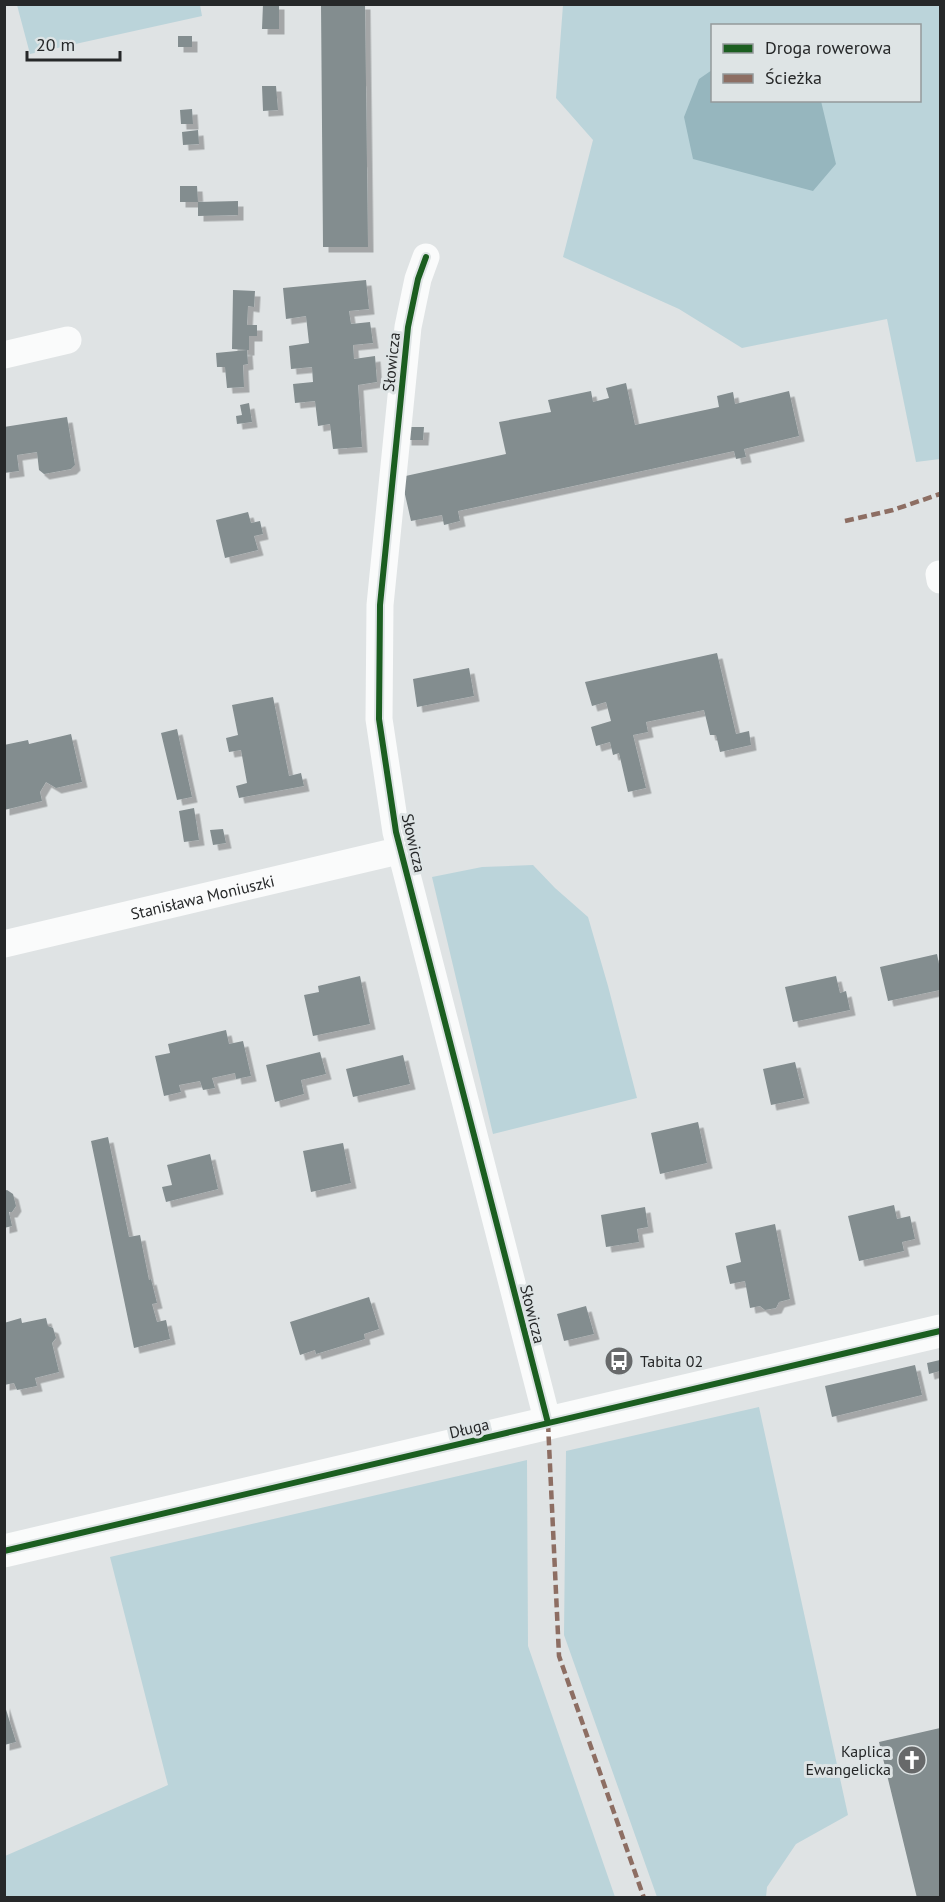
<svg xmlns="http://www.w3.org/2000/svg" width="945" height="1902" font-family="'PT Sans',sans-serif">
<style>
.green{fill:#bbd4da;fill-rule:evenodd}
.water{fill:#96b6be}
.building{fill:#838d8f;filter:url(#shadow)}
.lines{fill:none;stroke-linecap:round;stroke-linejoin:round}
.minor{stroke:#fafbfb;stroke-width:27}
.tertiary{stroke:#fafbfb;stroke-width:33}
.quiet{stroke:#8d6e63;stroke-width:4.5;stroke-dasharray:9 4.5;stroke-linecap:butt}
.cycleway-casing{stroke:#dee4e5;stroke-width:10}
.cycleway{stroke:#1b5e20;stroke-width:6}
.labels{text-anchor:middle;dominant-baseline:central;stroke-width:6;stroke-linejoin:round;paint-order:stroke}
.street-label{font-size:16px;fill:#262829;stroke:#dee4e5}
.poi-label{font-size:16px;fill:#262829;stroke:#dee4e5;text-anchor:start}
</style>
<defs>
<filter id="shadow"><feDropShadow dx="5.5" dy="5.5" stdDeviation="0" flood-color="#0004"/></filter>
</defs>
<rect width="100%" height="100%" fill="#dfe3e4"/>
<!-- green -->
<path class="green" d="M17 5H200L202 16 30 54Z
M563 5H940V459L916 462 887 319 742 348 679 309 563 257 593 140 556 98ZM712 26H920V100H712Z
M533 865 555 888 588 917 608 986 637 1098 493 1134 432 877 482 867Z
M759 1407 848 1815 796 1844 767 1887 766 1897H657L564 1635 566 1451Z
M527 1460 528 1646 615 1897H5V1856L168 1785 110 1557Z"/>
<!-- water -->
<path class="water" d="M712 70V100L821 101 836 164 813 191 693 159 684 117 699 79Z"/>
<!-- building -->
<path class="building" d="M263 4H279V29H262Z
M321 4H365L368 247H323Z
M178 36H192V47H178Z
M262 86H276L278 110 263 111Z
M192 109 193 124H181L180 110Z
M198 130 199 144 183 145 182 132Z
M180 186H197L198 202H180Z
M238 201V215L198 216V202Z
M366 280 369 309 349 311 351 324 370 322 373 343 353 345 354 359 375 356 377 382 358 385 362 447 333 449 330 424 318 426 315 401 295 403 293 384 313 382 312 367 291 369 289 346 309 343 306 316 286 319 283 288Z
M233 290 255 291 254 307 248 306 247 325H257V336H249V350H247L248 364 243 365 244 387 227 388 225 367H217L216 353 247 350 232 349Z
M626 383 635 425 719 407 717 396 733 392 735 404 789 391 799 436 744 449 746 457 736 459 734 451 458 511 460 521 444 525 442 515 411 521 401 477 506 454 499 422 551 412 548 400 591 391 593 402 609 398 606 388Z
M249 403 252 422 237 424 236 416 242 415 240 405Z
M67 417 75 465 71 469 44 474 39 470 37 452 17 455 19 471 4 473V427Z
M406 427H424L423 440H406Z
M248 512 251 523 260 521 263 534 254 536 258 550 225 558 216 520Z
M717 653 736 734 749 731 751 745 720 752 716 735H710L704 710 646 722 648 732 633 735 646 788 628 792 619 753 613 755 610 742 596 746 591 727 611 721 606 702 592 706 585 682Z
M469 668 474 696 417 707 413 679Z
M273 697 289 776 301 773 304 786 239 798 236 786 247 783 241 750 229 752 226 738 238 735 232 705Z
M177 729 192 797 177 800 161 733Z
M71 734 82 782 56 788 46 782 40 792 42 801 4 810V745L28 740 29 744Z
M194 808 199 840 184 842 179 811Z
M223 829 226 843 213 845 210 830Z
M937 954 940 969V990L888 1001 880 967Z
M360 976 370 1024 313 1036 304 995 319 992 318 986Z
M836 976 840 993 846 991 850 1010 793 1022 785 987Z
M226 1030 229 1044 243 1041 251 1076 236 1079 235 1073 212 1078 215 1088 203 1090 200 1081 179 1085 181 1092 164 1096 155 1056 170 1053 168 1044Z
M320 1052 326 1074 301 1080 304 1094 275 1102 266 1065Z
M403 1055 410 1084 353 1097 346 1069Z
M795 1062 804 1098 771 1105 763 1069Z
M698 1122 707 1163 660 1174 651 1133Z
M108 1137 129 1237 140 1235 149 1280 151 1279 157 1303 152 1304 157 1322 166 1320 170 1339 134 1348 91 1141Z
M343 1143 351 1183 311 1192 303 1151Z
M210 1154 218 1189 166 1202 162 1187 172 1185 167 1165Z
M7 1190 13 1194 16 1206 12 1212H9L12 1226 4 1228V1191Z
M894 1205 897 1219 910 1216 915 1239 902 1242 904 1251 859 1261 848 1216Z
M645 1207 648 1227 637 1229 639 1242 606 1247 601 1215Z
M775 1224 790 1299 779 1302 776 1308 765 1310 760 1306 750 1308 745 1281 730 1284 726 1266 741 1262 735 1233Z
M369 1297 379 1329 364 1334 365 1339 316 1354 315 1350 300 1355 290 1322Z
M586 1306 594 1334 564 1341 557 1314Z
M21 1318 22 1323 46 1318 48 1326 53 1328 56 1338 52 1343 59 1372 35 1378 37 1386 17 1390 14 1383 4 1385V1323Z
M940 1360V1371L929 1374 927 1363Z
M915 1365 922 1395 832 1417 825 1386Z
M4 1703 16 1742 4 1745Z
M940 1728V1898H917L879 1742Z"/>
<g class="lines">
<!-- minor -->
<g class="minor">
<path d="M426 257 418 279 408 327 380 605 379 719 396 832 548 1423"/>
<path d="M4 355 68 340"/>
<path d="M939 574 940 580"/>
<path id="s1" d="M4 944 402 850"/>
</g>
<!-- tertiary -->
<path class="tertiary" d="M4 1551 940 1331"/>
<!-- quiet -->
<path class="quiet" d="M845 521 893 510 940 494
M548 1423 559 1656 644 1898"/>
<!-- cycleway casing -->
<g class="cycleway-casing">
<path id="cycleway" d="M426 257 418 279 408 327 380 605 379 719 396 832 548 1423
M4 1551 940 1331"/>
</g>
<!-- cycleway -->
<use href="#cycleway" class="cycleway"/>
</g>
<!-- icons -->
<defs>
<g id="bus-disc" transform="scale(1.5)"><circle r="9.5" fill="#67696a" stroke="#dee4e5"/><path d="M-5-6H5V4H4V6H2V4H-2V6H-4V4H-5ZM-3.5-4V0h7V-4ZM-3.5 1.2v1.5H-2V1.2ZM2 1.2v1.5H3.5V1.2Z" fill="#fff"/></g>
<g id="church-disc" transform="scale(1.5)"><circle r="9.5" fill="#67696a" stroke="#dee4e5"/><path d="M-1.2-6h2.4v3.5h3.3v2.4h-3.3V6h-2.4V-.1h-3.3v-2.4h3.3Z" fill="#fff"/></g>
</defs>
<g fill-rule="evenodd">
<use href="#bus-disc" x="619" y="1361"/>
<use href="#church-disc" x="912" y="1760"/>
</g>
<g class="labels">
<!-- street labels -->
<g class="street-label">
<text transform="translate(391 362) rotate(-84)">Słowicza</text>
<text transform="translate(414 843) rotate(77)">Słowicza</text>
<text stroke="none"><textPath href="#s1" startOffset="204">Stanisława Moniuszki</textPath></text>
<text transform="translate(533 1314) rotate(76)">Słowicza</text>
<text transform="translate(469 1428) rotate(-13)">Długa</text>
</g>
<!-- poi labels -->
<g class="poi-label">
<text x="640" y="1361">Tabita 02</text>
<text x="891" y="1751" text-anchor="end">Kaplica<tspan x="891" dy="18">Ewangelicka</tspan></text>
</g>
</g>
<!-- border -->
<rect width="945" height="1902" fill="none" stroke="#262829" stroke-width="12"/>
<!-- legend -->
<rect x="711" y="24" width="210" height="78" fill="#dee4e5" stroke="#94999a" stroke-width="1.5"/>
<rect x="723" y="44" width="30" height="9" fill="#1b5e20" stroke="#94999a" stroke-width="1.5"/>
<text x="765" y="54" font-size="18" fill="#262829">Droga rowerowa</text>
<rect x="723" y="74" width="30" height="9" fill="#8d6e63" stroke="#94999a" stroke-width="1.5"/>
<text x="765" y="84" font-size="18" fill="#262829">Ścieżka</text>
<!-- scale -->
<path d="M27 51v9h93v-9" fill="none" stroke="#262829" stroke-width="3"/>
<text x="36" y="51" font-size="18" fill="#262829" stroke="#dee4e5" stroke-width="4.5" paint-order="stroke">20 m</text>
</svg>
